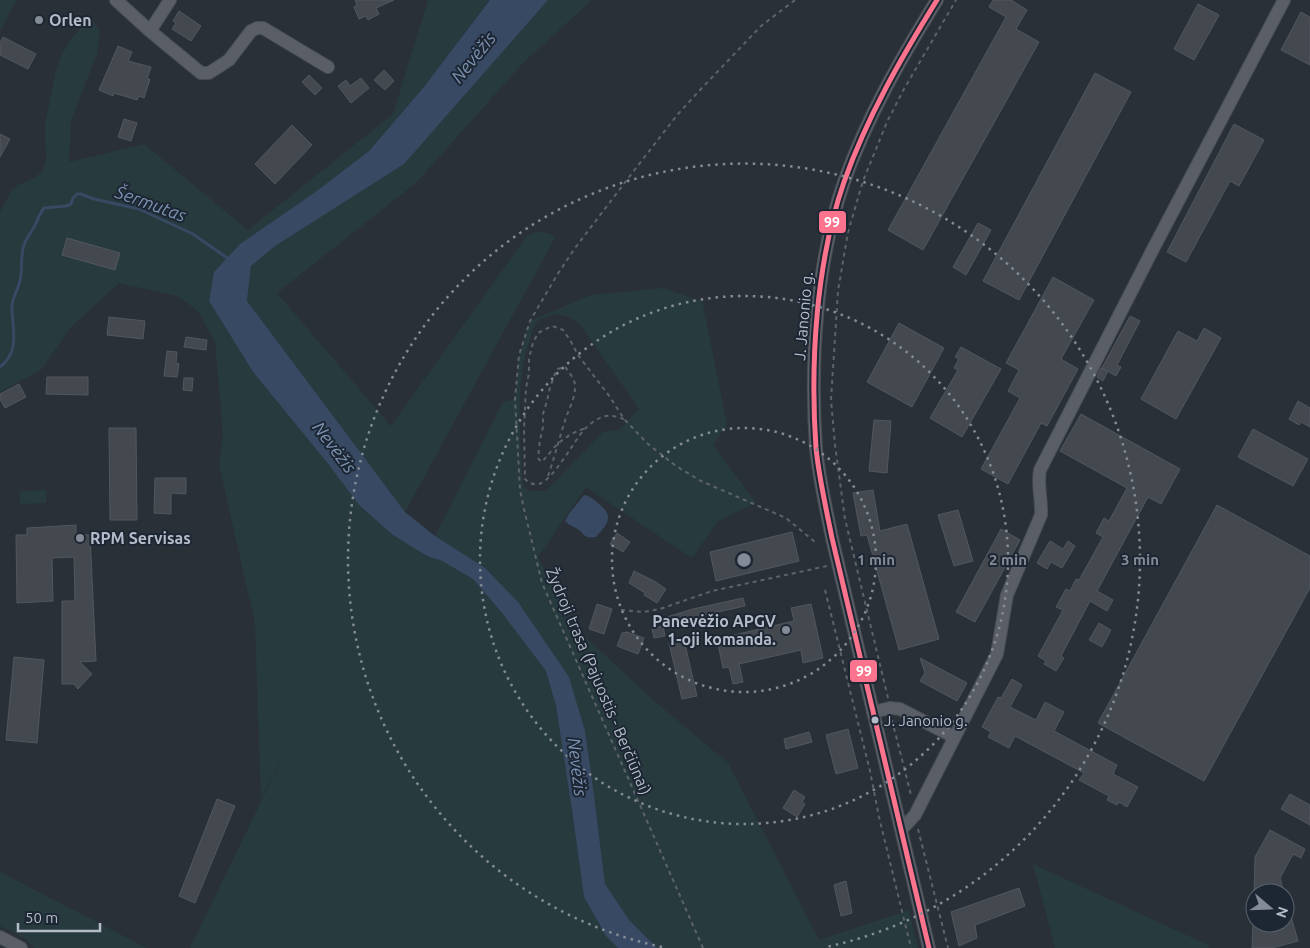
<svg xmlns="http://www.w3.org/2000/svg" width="1310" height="948" font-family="Ubuntu,sans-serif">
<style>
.green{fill:#273a3e;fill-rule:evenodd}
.water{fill:#384963}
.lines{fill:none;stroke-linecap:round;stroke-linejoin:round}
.stream{stroke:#384963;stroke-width:3}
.building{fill:#444950;stroke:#52575f}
.minor-casing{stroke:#484c53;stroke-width:14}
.path{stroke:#5d636a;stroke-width:2;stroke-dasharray:4 4;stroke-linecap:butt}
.minor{stroke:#5a5e66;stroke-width:12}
.bus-1-casing{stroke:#1d2633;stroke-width:9}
.bus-1{stroke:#fc738d;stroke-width:5}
.ring{fill:none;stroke:#848b96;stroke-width:2.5;stroke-dasharray:2.5 5}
.poi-dot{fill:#848b96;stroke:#1d2633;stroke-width:2}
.bus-dot{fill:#b4bcc9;stroke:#1d2633;stroke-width:2}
.labels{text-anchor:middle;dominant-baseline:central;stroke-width:4;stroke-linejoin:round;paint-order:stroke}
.bus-label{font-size:15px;fill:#b4bcc9;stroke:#1d2633;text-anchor:start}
.poi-label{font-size:16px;font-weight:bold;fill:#b4bcc9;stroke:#1d2633;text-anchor:start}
.street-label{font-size:16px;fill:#b4bcc9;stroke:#1d2633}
.water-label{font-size:18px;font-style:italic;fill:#7c92b1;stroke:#1d2633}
.centre{fill:#848b96;stroke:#1d2633;stroke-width:2.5}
.ring-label{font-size:15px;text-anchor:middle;font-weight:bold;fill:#848b96;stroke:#1d2633;stroke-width:4;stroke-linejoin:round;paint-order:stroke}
.line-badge{stroke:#1d2633;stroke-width:2}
.badge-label{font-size:14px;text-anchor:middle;font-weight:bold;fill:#fff}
</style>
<rect width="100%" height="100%" fill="#2a3038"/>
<!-- green -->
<path class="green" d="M0 0H16L0 31Z
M428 0H490L423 88 369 151 314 193 240 244 214 272 209 301 253 372 329 465 359 505 427 556 442 561 473 579 502 613 546 671 556 706 572 810 584 897 606 936 618 948H190L299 723 261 799 255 624 219 464 223 434 215 342 198 311 177 296 119 283 70 328 41 370 0 392V212L11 191 19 184 29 181 42 172 46 160 45 124 56 71 60 58 69 42 90 17 100 31 97 54 71 121 69 162 144 144 248 230 393 114Z
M548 0H592L523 63 417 182 277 293 391 426 527 236 539 231 556 236 405 512 247 301 251 266 275 246Z
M662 288 702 301 727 425 713 445 756 503 718 521 692 558 586 487 538 557 578 630 652 699 728 763 819 940 909 910 918 948H657L629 920 605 884 594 795 569 677 435 536 503 402 515 399 519 355 530 321 591 295ZM554 314C565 315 571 317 580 324L639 409 619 430 603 432 556 481 545 491H533L526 489 523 485C520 436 514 383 531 336 532 331 535 323 539 320 543 317 550 316 554 314Z
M46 490V503L20 504V491Z
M1033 864 1208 945 1209 948H1055Z
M0 872 147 948H35L24 938 0 926Z"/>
<!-- water -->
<path class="water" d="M490 0H548L404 164 275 246 251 266 247 301 405 512 435 536 485 568 518 602 569 677 585 731 594 795 605 884 629 920 657 948H618L606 936 584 897 572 810 556 706 546 671 502 613 473 579 442 561 427 556 393 535 359 505 329 465 253 372 209 301 214 272 240 244 314 193 369 151 423 88Z
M584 495C590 496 593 499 598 503 615 517 608 523 596 537 582 539 585 533 576 528 572 526 569 525 565 521L568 515Z"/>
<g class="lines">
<!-- stream -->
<path class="stream" d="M0 367C21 351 12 328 12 306 12 297 19 289 20 280 23 269 20 256 24 245 26 238 32 232 35 225 38 219 40 213 44 208L66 206 71 204 73 198 77 194H81L94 199 139 209 193 234 230 260"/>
</g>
<!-- building -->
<path class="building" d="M355 0H394L376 8 379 14 368 20 366 16 359 19 354 7 357 5Z
M993 0H1011L1027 10 1016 29 1039 42 923 250 888 230 1006 17 989 7Z
M1198 4 1219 15 1194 60 1174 49Z
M179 11 201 26 191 41 172 29 176 23 173 21Z
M1301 12 1310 17V65L1281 50Z
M3 37 36 54 28 69 0 55V43Z
M118 46 132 52 128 61 151 67 147 79H150L144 98 139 96 137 100 114 93 113 96 99 90Z
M384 70 394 81 385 90 374 80Z
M1095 73 1131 92 1019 300 983 281Z
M309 75 322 88 315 95 302 82Z
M361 78 369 88 351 103 338 86 346 80 350 86Z
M124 119 137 123 131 141 118 137Z
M1234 124 1264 140 1239 186 1230 181 1186 262 1167 252Z
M292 125 312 145 275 184 255 164Z
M0 134 10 139 0 157Z
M978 223 991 230 966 275 953 267Z
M67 238 120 253 115 270 62 255Z
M1053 277 1094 300 1061 359 1078 369 1047 426 1041 423 1008 484 981 469 1020 398 1008 391 1019 370 1006 363Z
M1130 316 1140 321 1117 365 1121 367 1116 376 1102 368Z
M109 317 145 321 143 339 107 335Z
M899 323 944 348 912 407 867 382Z
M1204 328 1221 338 1176 419 1141 399 1178 331 1197 341Z
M186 337 207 340 206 350 184 347Z
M961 347 1001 369 962 437 930 418 958 370 954 368 959 359 955 357Z
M167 351 177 352 176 363 179 364 177 377 164 376Z
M1101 368 1108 371 1103 381 1097 377Z
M47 377H88V395L46 394Z
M184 378H193L192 391 183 390Z
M19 384 26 397 5 408 0 399V394Z
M1298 401 1310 408V427L1301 422 1299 425 1289 419Z
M1081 414 1180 469 1161 504 1148 497 1097 591 1113 600 1107 611 1090 601 1061 656 1064 658 1056 671 1044 664 1046 661 1038 656 1063 610 1056 607 1066 589 1070 591 1076 579 1079 580 1103 537 1096 533 1104 518 1109 521 1127 488 1060 451Z
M874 420 891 421 887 473 869 471Z
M109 428H136L137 520H110Z
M1253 429 1308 459 1293 486 1238 457Z
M155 478H186V494L171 493V514L154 513Z
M873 490 880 531 907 524 939 639 899 650 867 535 861 536 853 493Z
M1217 505 1310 556V588L1204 781 1098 723Z
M958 510 973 561 954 566 938 515Z
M76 525V535H90L96 661 80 662 92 674 78 689 74 684H62V601H75L74 557 52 558 53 601 17 603 16 535H27V528Z
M1001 529 1020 540 975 622 956 612Z
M792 532 799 561 716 581 710 552Z
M617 533 630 542 623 552 610 544Z
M1050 541 1063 549 1068 541 1075 546 1062 568 1051 562 1047 569 1037 563Z
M634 571 654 581 666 589 657 603 644 595 645 593 629 583Z
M743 598 745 606 669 623 667 617 693 609Z
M597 604 612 609 604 634 589 629Z
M811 604 823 658 803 663 801 650 739 664 743 682 733 684 729 667 723 668 717 639 794 621 791 608Z
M1099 623 1111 630 1102 647 1089 640Z
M663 626 665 636 654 638 652 629Z
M627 632 644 638 638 654 617 646 622 633Z
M684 640 697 696 682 699 669 643Z
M14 657 44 660 37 743 6 740Z
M920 658 967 683 957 701 920 681 925 673Z
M1012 679 1022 685 1010 707 1036 720 1045 702 1064 712 1054 731 1117 765 1113 774 1138 787 1127 807 1119 802 1117 805 1107 800 1109 796 1079 780 1084 773 1015 736 1009 748 988 737 991 732 982 727 998 697 1001 698Z
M848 729 858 768 836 774 826 735Z
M809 732 812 742 786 749 784 739Z
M794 790 805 797 802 802 805 804 797 817 783 808Z
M1290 794 1310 805V825L1281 809Z
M217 799 235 806 195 903 179 896Z
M1270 830 1305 849 1301 858 1293 854 1280 878 1284 893H1254L1255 857Z
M846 881 852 913 841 916 834 885Z
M1019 888 1025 906 975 925 977 938 959 946 951 912Z
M1285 906H1288L1298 941 1272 948H1252L1253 923H1285Z"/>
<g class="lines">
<!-- minor casing -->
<g class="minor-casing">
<path id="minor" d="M116 0 150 31 170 0
M150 31 201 73H209L229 60 251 31 257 28H263L328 67
M873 712 890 708 900 709 954 737
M901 830 915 815 997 654 1007 595 1041 515C1042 500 1037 485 1040 470L1152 251 1284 0
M0 937 21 948
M929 948 832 538C826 508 819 478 816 448 810 363 816 262 844 182 867 117 901 58 937 0"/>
</g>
<!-- path -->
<path class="path" d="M624 419C617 417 609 414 602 417 595 420 588 425 583 431 573 443 553 480 539 484 533 485 529 483 525 479L524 429 526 388 529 373V358L533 343 538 333 552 326 563 330 570 340 578 355 610 397 624 419 648 444 676 466 701 481 786 518 815 542
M548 476C555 456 560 435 567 415 570 407 575 397 575 388 576 381 570 373 565 367L557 369 550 387 547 401 543 414V427L540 440 538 458 541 462C546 458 548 455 552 450 560 440 573 432 586 428
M825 590 870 771 879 817 911 948
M621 610 643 612 660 609 712 591 827 566
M888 698 845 519 835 445 831 400 838 291 848 232 863 181 887 122 904 89 956 0
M892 720 911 795
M918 829 948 948
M703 948 542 583 524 509 520 490 515 399 519 355 530 321 557 275 575 248 636 168 678 114 701 89 761 26 795 0"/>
<!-- minor -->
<use href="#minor" class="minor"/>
<!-- bus-1 casing -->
<g class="bus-1-casing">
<path id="bus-1" d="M929 948 832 538C826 508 819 478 816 448 810 363 816 262 844 182 867 117 901 58 937 0"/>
</g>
<!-- bus-1 -->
<use href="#bus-1" class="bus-1"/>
</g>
<!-- distance rings -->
<g class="ring">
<circle cx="744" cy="560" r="132"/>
<circle cx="744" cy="560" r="264"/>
<path d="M662 947A396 396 0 1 1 826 947"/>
</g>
<!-- markers -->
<g class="poi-dot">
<circle cx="39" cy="20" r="5"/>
<circle cx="80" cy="538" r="5"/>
<circle cx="786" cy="630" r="5"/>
</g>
<circle class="bus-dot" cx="875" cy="720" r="4.5"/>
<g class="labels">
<!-- bus labels -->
<g class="bus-label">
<text x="884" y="720">J. Janonio g.</text>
</g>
<!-- poi labels -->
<g class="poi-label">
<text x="49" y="20">Orlen</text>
<text x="90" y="538">RPM Servisas</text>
<text x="776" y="621" text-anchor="end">Panevėžio APGV<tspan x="776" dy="18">1-oji komanda.</tspan></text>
</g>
<!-- street labels -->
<g class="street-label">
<text transform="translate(803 316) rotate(-85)">J. Janonio g.</text>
<text transform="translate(599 681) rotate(67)">Žydroji trasa (Pajuostis - Berčiūnai)</text>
</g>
<!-- water labels -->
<g class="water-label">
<text transform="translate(473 57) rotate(-51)">Nevėžis</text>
<text transform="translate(151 203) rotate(20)">Šermutas</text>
<text transform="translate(335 447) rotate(53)">Nevėžis</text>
<text transform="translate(578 767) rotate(83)">Nevėžis</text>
</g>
</g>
<circle cx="744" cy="560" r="8" class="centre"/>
<g class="ring-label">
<text x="876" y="565">1 min</text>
<text x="1008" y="565">2 min</text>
<text x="1140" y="565">3 min</text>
</g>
<g class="line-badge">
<rect x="818" y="210" width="29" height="24" rx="5" fill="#fc738d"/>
<rect x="849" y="659" width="29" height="24" rx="5" fill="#fc738d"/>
</g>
<g class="badge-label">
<text x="832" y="227">99</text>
<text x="864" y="676">99</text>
</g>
<!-- north arrow -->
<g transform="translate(1270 908) rotate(109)"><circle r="24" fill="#1d2633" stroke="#59626f"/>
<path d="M0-4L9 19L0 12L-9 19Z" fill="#848b96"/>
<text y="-8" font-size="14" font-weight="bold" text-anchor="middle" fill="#b4bcc9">N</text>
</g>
<!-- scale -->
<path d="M18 923v8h82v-8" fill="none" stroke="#b4bcc9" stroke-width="2.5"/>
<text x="25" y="923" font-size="15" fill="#b4bcc9" stroke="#1d2633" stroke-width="4" paint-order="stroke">50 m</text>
</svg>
